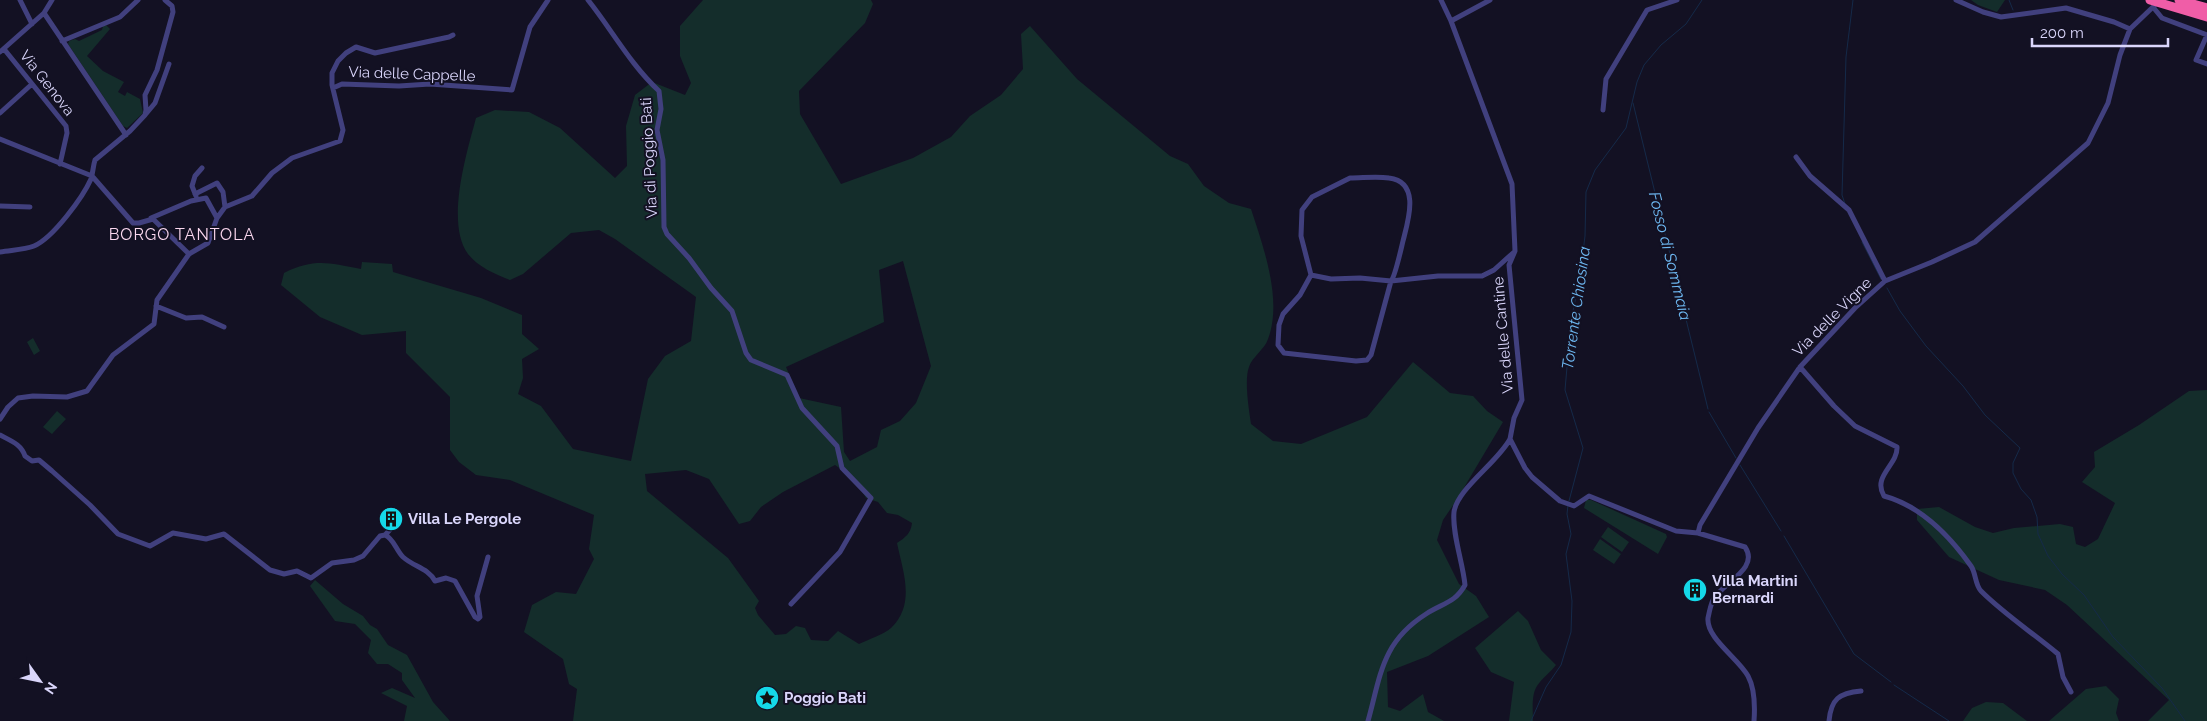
<svg xmlns="http://www.w3.org/2000/svg" width="2207" height="721" font-family="Raleway,sans-serif">
<style>
.green{fill:#142d2b;fill-rule:evenodd}
.lines{fill:none;stroke-linecap:round;stroke-linejoin:round}
.stream{stroke:#152a49;stroke-width:1}
.minor{stroke:#41407e;stroke-width:5}
.motorway{stroke:#f05da7;stroke-width:9}
.labels{text-anchor:middle;dominant-baseline:central;stroke-width:4;stroke-linejoin:round;paint-order:stroke}
.street-label{font-size:15px;fill:#dad6fb;stroke:#131123}
.poi-label{font-size:15px;font-weight:bold;fill:#dad6fb;stroke:#131123;text-anchor:start}
.neighbourhood-label{font-size:16px;letter-spacing:1px;fill:#fbd8ef;stroke:#131123}
.water-label{font-size:16px;font-style:italic;fill:#6eb8f2;stroke:#131123}
</style>
<rect width="100%" height="100%" fill="#131123"/>
<!-- green -->
<path class="green" d="M703 0H871L873 4 865 23 799 91 800 114 841 184 913 158 951 137 970 116 1001 95 1023 69 1021 34 1030 26 1077 79 1170 156 1188 164 1204 186 1229 203 1251 209C1263 246 1283 300 1268 339 1265 349 1252 357 1249 367 1244 380 1249 410 1251 424L1273 441 1301 444 1367 417 1413 362 1450 393 1473 396 1487 411 1503 422 1456 501 1443 520 1437 540 1459 584 1476 596 1489 617 1428 656 1387 672 1388 707 1400 711 1423 694 1428 712 1444 721H573L577 689 569 684 563 659 524 632 532 605 556 592 576 594 594 559 589 549 594 515 510 480 476 475 459 462 450 450V397L406 353V331L362 335 320 317 281 285 284 273C315 258 328 263 361 269L362 262 392 264 393 272 481 298 522 315V334L539 349 522 359 523 378 518 394 541 406 573 449 631 461 648 379 665 356 691 341 696 297 615 239 599 230 571 233 523 274 510 280C495 274 478 267 468 254 445 223 467 152 476 118L495 110 529 112 560 128 615 178 627 166 626 126 635 95 652 82 685 95 691 83 680 56V26ZM903 261 931 366 916 403 900 421 881 430 877 447 850 461 844 452 841 407 799 398 786 367 884 322 879 270ZM835 465 854 478 866 498 878 502 887 513 898 515 912 523C911 533 905 538 897 543 903 572 916 604 891 628 883 635 869 639 859 644L838 631 828 641 811 640 805 628 796 626 786 634 775 635 758 615 755 608 759 601 728 558 647 491 645 474 686 470 709 479 739 524 750 521 761 507 783 492Z
M1971 0H2005L1997 12 1978 5Z
M106 25 110 29 87 56 103 71 124 82 118 92 125 96 127 92 140 99 143 113 127 128 123 126 68 44 69 41 75 39 79 41 102 30 103 26Z
M33 338 40 351 34 355 27 342Z
M2207 390V721H2148L2169 700 2067 605 2045 590 1999 580 1949 557 1917 520V509L1939 507 1975 527 1993 533 2014 528 2060 524 2073 527 2076 544 2085 547 2098 539 2115 503 2082 482 2095 467 2094 452 2139 425 2189 391Z
M57 411 66 419 52 434 43 427Z
M1586 500H1591L1666 534 1667 537 1658 554 1584 508Z
M1608 527 1629 542 1622 552 1601 537Z
M1600 539 1621 554 1614 564 1593 550Z
M315 580 343 604 363 616 370 625 377 629 388 645 407 655 433 702 450 721H404L407 706 381 693 392 688 415 698 402 680V673L388 664H377L368 653 371 640 355 624 335 621 310 586Z
M1518 611 1528 621 1541 650 1556 665C1550 673 1542 678 1537 686 1531 695 1533 711 1533 721H1509L1514 682 1491 672 1475 648Z
M2106 686 2119 699 2116 713 2119 721H2049L2086 689Z
M1986 702 2003 703 2027 721H1963L1972 708Z"/>
<g class="lines">
<!-- stream -->
<path class="stream" d="M2009 0 2013 10
M1633 103 1708 409
M1845 204 1842 195 1846 57 1853 0
M1862 242 1881 279
M1887 288 1900 311 1926 346 1963 386 1985 415 2020 448 2013 463V473L2021 489 2031 500 2037 517 2038 534 2048 556 2062 574 2084 595 2113 637 2162 688 2185 721
M1709 412 1736 458
M1740 465 1781 531
M1569 501 1583 448 1565 390 1571 321 1580 277 1585 236 1586 192 1595 170 1626 128 1637 82 1644 65 1661 45 1686 24 1702 0
M1784 536 1854 654 1891 682
M1894 685 1949 721
M1531 721 1546 687 1561 665 1571 632 1572 601 1566 554 1571 534 1567 514 1568 505"/>
<!-- minor -->
<path class="minor" d="M20 0 32 24
M52 0 44 13 126 135
M588 0C612 30 630 64 659 91L661 109 657 130 663 160 664 227 667 234 689 258 711 288 732 311 746 353 751 360 787 375 802 408 837 446 842 468 871 498 840 552 791 604
M1441 0 1451 21 1512 184 1515 251 1509 265 1522 400 1514 418 1510 439 1525 468 1532 477 1560 501 1574 506 1589 496 1676 531 1698 533 1745 547C1760 569 1722 583 1713 600 1711 604 1709 613 1708 618 1706 638 1738 658 1748 676 1755 689 1755 707 1754 721
M1956 0 1983 12 2001 17 2066 8 2114 22 2130 29
M2153 7 2162 18 2207 35 2196 60 2207 64
M1451 21 1490 0
M62 41 120 17 138 0
M4 49 66 126 67 133 60 164
M0 52 44 13
M333 88 342 84 399 86 430 84 512 90 530 27 548 0
M1603 110 1606 79 1647 10 1677 0
M0 113 32 84
M145 115 155 103 169 64
M0 139 92 176 133 223H139L153 219 189 254
M1796 157 1810 176 1849 210 1885 281
M1350 178C1363 178 1376 176 1389 178 1421 182 1408 221 1403 241 1401 249 1395 277 1391 281L1371 355 1367 360 1356 361 1284 353 1278 345 1279 325 1283 314 1300 295 1311 275 1301 236 1302 210 1312 197Z
M195 194 217 183 223 192 225 207
M196 196 192 186 195 176 202 168
M0 206 30 207
M151 218 191 201 206 198 217 218
M0 252C11 250 24 250 34 246 53 238 83 197 91 179 93 173 93 166 95 160L130 131 145 115 146 110 145 95 157 70 173 12 172 6 165 0
M1311 275 1331 279 1360 278 1391 281 1438 276H1482L1494 270 1513 253
M156 306 186 318 202 317 224 327
M1800 367 1834 406 1855 426 1897 447C1898 465 1872 476 1884 496 1921 506 1949 535 1971 566 1976 573 1975 585 1981 591 2004 614 2033 633 2058 654L2063 677 2071 692
M0 419 8 407 18 398 33 396 67 397 87 391 113 355 154 324 157 300 189 254 208 243 217 218 225 207 252 196 272 173 292 158 340 141 343 130 332 85V73L338 61 346 53 356 47 375 53 449 37 453 35
M0 435C11 441 21 444 25 456L32 461 39 460 52 471 90 505 118 534 150 546 173 533 206 539 224 534 270 570 284 574 297 571 311 578 332 563 354 560 363 556 380 536 385 535
M1698 533 1700 525 1758 428 1800 367 1855 308 1885 281 1932 262 1975 242 2088 143 2108 103 2120 55 2130 29 2154 6
M385 535C394 539 396 550 403 557 414 567 428 568 435 581L446 578 455 581 475 617 478 619 480 617 477 596 488 557
M385 535 400 519
M1368 721C1381 674 1382 642 1426 614 1443 603 1455 603 1465 585 1463 563 1452 534 1454 512 1457 489 1498 462 1510 439
M1829 721C1831 699 1839 693 1861 691"/>
<!-- motorway -->
<path class="motorway" d="M2150 0 2207 17
M2179 0 2207 8"/>
</g>
<!-- icons -->
<defs>
<g id="building-disc" transform="scale(1.25)"><circle r="9.5" fill="#15d8e8" stroke="#131123"/><path d="M-4-6H4V6H1V3H-1V6H-4ZM-2.5-4.3h1.7v1.8h-1.7ZM.8-4.3h1.7v1.8H.8ZM-2.5-1h1.7V.8h-1.7ZM.8-1h1.7V.8H.8Z" fill="#111"/></g>
<g id="sight-disc" transform="scale(1.25)"><circle r="9.5" fill="#15d8e8" stroke="#131123"/><path d="M0-6L1.8-2.2L6-1.7L2.9 1.2L3.7 5.4L0 3.3L-3.7 5.4L-2.9 1.2L-6-1.7L-1.8-2.2Z" fill="#111"/></g>
</defs>
<g fill-rule="evenodd">
<use href="#building-disc" x="391" y="519"/>
<use href="#building-disc" x="1695" y="590"/>
<use href="#sight-disc" x="767" y="698"/>
</g>
<g class="labels">
<!-- street labels -->
<g class="street-label">
<text transform="translate(412 74) rotate(2)">Via delle Cappelle</text>
<text transform="translate(47 83) rotate(52)">Via Genova</text>
<text transform="translate(649 158) rotate(-93)">Via di Poggio Bati</text>
<text transform="translate(1832 317) rotate(-45)">Via delle Vigne</text>
<text transform="translate(1503 335) rotate(-95)">Via delle Cantine</text>
</g>
<!-- poi labels -->
<g class="poi-label">
<text x="408" y="519">Villa Le Pergole</text>
<text x="1712" y="581">Villa Martini<tspan x="1712" dy="17">Bernardi</tspan></text>
<text x="784" y="698">Poggio Bati</text>
</g>
<!-- neighbourhood labels -->
<g class="neighbourhood-label">
<text x="182" y="234">BORGO TANTOLA</text>
</g>
<!-- water labels -->
<g class="water-label">
<text transform="translate(1670 256) rotate(76)">Fosso di Sommaia</text>
<text transform="translate(1576 308) rotate(-82)">Torrente Chiosina</text>
</g>
</g>
<!-- north arrow -->
<g transform="translate(40 681) rotate(123)" stroke="#131123" stroke-width="4" paint-order="stroke">
<path d="M0-4L9 19L0 12L-9 19Z" fill="#dad6fb"/>
<text y="-8" font-size="14" font-weight="bold" text-anchor="middle" fill="#dad6fb">N</text>
</g>
<!-- scale -->
<path d="M2032 38v8h136v-8" fill="none" stroke="#dad6fb" stroke-width="2.5"/>
<text x="2040" y="38" font-size="15" fill="#dad6fb" stroke="#131123" stroke-width="4" paint-order="stroke">200 m</text>
</svg>
